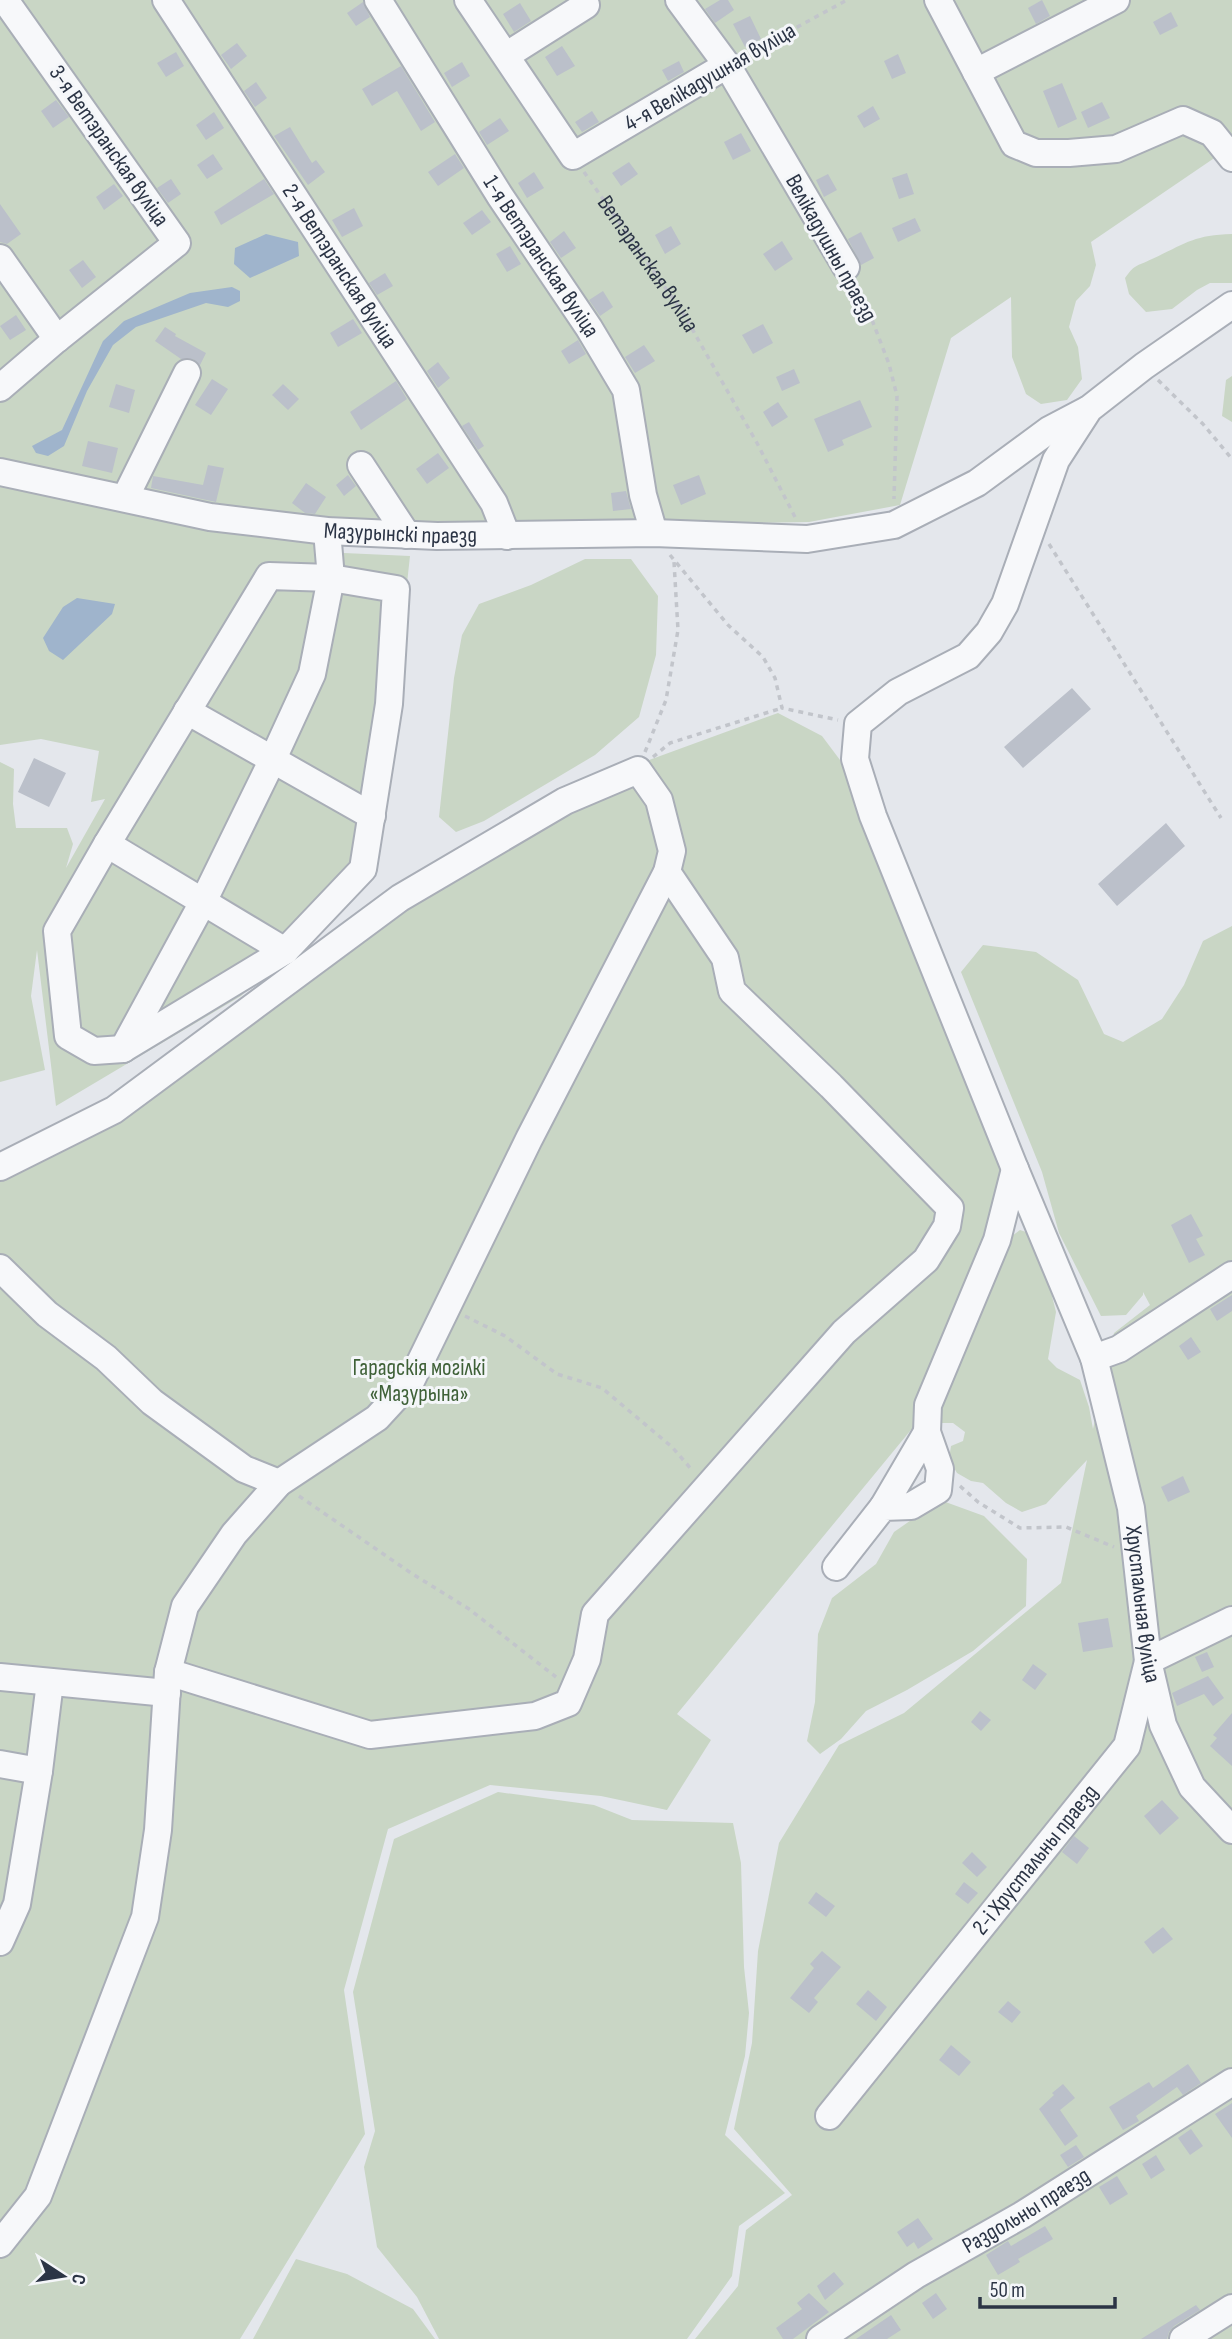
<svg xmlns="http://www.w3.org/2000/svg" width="1232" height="2339" font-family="'Sofia Sans Condensed',sans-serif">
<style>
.green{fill:#c9d6c5}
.water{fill:#9fb4cc}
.building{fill:#bbc0ca}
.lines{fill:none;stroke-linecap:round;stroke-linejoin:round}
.minor-casing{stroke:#a9aeb7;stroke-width:30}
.path{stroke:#c2c5cb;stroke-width:3.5;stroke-dasharray:5 5;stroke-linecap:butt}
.minor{stroke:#f7f8fa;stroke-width:26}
.labels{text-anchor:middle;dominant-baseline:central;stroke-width:6;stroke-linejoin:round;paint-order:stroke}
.street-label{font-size:23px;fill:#2b3445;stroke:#f4f6f9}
.park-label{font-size:23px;fill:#3f6138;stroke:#f4f6f9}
</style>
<rect width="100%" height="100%" fill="#e4e7ec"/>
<!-- green -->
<path class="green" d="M0 0H1232V146L1091 242 1096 265 1090 286 1076 301 1069 327 1078 347 1082 379 1067 400 1041 404 1026 394 1012 357 1011 297 951 338 900 505 809 522 642 525H325L0 469Z
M1232 234V283H1210L1197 290 1172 309 1146 312 1129 294 1125 278C1136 263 1136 267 1152 259 1185 244 1193 235 1232 234Z
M1232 376V422L1222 416 1226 380Z
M0 481 313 540 322 552 410 556 375 874 241 996 56 1106 37 950 31 996 45 1070 0 1082V762L14 769 13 804 16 828H67L73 844 66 868 105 799 91 802 99 751 41 739 0 745Z
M585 559H631L658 596 656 655 639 717 595 755 484 821 456 832 439 817 454 678 462 635 479 604 531 585Z
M778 713 822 736 840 760 1013 1176 915 1425 677 1714 711 1740 667 1810 601 1796 490 1785 388 1829 344 1990 365 2134 240 2339H0V1152L111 1100 556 794Z
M1232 926V2339H695L738 2286 746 2230 792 2195 734 2129 752 2043 758 1951 779 1843 839 1745 904 1713 1061 1583 1087 1460 1046 1504 1022 1512 1006 1503 983 1483 971 1481 957 1473 949 1459 951 1446 963 1441 965 1432 953 1423H941L935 1420 956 1365 981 1314 1008 1239 1020 1230 1029 1233 1050 1288 1056 1312 1048 1359 1057 1368 1080 1380 1089 1407 1093 1429 1114 1333 1150 1305 1143 1292V1295L1126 1315 1101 1316 1059 1233 1042 1172 961 972 983 945 1036 952 1078 980 1104 1034 1123 1042 1162 1019 1184 985 1203 941Z
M940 1500 984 1516 1027 1559 1026 1606 973 1651 907 1690 866 1711 841 1739 820 1754 807 1741 815 1702 818 1634 832 1598 876 1564 894 1532Z
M498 1792 594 1805 632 1820 733 1823 741 1863 744 1967 749 2013 745 2056 725 2135 785 2193 739 2226 732 2276 687 2339H439L417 2297 377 2247 364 2167 375 2131 353 1992 394 1839Z
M296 2259 347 2274 413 2309 435 2339H253Z"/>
<!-- water -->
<path class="water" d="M266 234 298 242 299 256 250 278 234 264 235 248Z
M232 287 240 291V301L228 307 206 303 136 327 113 345 87 391 64 446 48 456 36 453 32 446 62 430 103 341 124 321 190 293Z
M77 598 115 604 112 614 63 660 49 651 43 638 63 607Z"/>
<!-- building -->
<path class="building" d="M720 0H728L734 10 715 23 705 9Z
M1042 0 1050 16 1036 24 1028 8Z
M363 2 370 17 356 26 347 13Z
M520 3 531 21 514 32 503 14Z
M1171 12 1178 26 1160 35 1153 22Z
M750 16 761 39 745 47 733 24Z
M237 43 247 56 231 69 221 55Z
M562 46 575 66 557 76 545 57Z
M176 52 184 66 166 77 157 63Z
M898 54 906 73 892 79 884 61Z
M679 61 684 72 668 81 662 70Z
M462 62 470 76 452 87 444 73Z
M401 66 435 122 421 131 397 91 372 106 362 89Z
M256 82 267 98 255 107 244 91Z
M1062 83 1077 119 1058 128 1043 91Z
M56 100 69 117 53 128 41 111Z
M1102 102 1110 118 1088 128 1081 112Z
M873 106 880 119 864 128 857 116Z
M592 111 599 122 582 132 575 122Z
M214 112 224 128 206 140 196 125Z
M500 118 509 131 487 145 479 132Z
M290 127 312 163 316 160 325 172 308 185 274 136Z
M741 133 751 151 733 160 724 142Z
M213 154 223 169 207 179 197 165Z
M455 154 464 168 438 186 428 172Z
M629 162 638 174 621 186 612 173Z
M534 172 544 188 527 198 518 183Z
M907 173 914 194 899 199 892 178Z
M828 174 837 190 824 197 816 180Z
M171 179 181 194 168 203 157 188Z
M264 179 274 194 221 225 214 212Z
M114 184 123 196 104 210 96 197Z
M0 204 21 234 7 244 0 242Z
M354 208 363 226 342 237 332 220Z
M482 210 491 222 472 235 463 223Z
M915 218 921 231 898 242 892 228Z
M671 226 681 244 665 254 655 235Z
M564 231 576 248 561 258 550 242Z
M861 232 874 258 861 265 848 239Z
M782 241 793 259 775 271 763 254Z
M510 246 521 264 507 272 496 254Z
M83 260 96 277 82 288 69 270Z
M385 273 393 286 377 295 369 283Z
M603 291 613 307 600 316 589 300Z
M16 315 26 330 10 340 0 326Z
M353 319 362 333 338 347 330 333Z
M763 324 773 343 753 354 742 335Z
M165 327 176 334 175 336 206 353 200 365 193 359H181L155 341Z
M578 340 586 354 569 364 561 351Z
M644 345 655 361 635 373 625 357Z
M438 362 450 378 438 388 427 371Z
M794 369 800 383 782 391 776 377Z
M212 379 228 389 211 415 195 405Z
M396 381 407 399 361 430 350 412Z
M116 384 135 390 129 413 109 407Z
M283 384 299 399 288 410 272 395Z
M860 400 872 427 842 440 844 445 828 452 814 419Z
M778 402 788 417 772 427 763 412Z
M469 422 484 446 478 450 462 426Z
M88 441 118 448 112 473 82 466Z
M438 453 449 468 427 484 416 469Z
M208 465 224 468 216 502 151 488 153 476 203 485Z
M348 475 356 486 344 496 336 485Z
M699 475 706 494 681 505 673 485Z
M306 483 326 497 315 514 305 513 292 503Z
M626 491 631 509 613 511 611 493Z
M1072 688 1091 709 1023 768 1004 747Z
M34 758 66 773 49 807 18 792Z
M1166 823 1185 846 1117 906 1098 884Z
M1191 1214 1203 1236 1196 1239 1205 1255 1189 1263 1171 1225Z
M1232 1295V1311L1217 1321 1210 1309Z
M1191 1337 1201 1352 1188 1360 1179 1346Z
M1183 1476 1190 1492 1168 1502 1161 1487Z
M1108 1618 1113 1647 1083 1652 1078 1623Z
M1207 1652 1214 1667 1202 1672 1195 1657Z
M1033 1664 1047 1674 1035 1690 1022 1680Z
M1208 1676 1224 1698 1213 1706 1204 1694 1177 1706 1172 1693Z
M980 1711 991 1720 981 1731 971 1722Z
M1232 1713V1766L1210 1746 1217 1738 1213 1735Z
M1162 1800 1179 1818 1160 1835 1144 1816Z
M1074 1836 1089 1848 1077 1864 1062 1852Z
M972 1852 987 1867 977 1877 962 1863Z
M964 1882 978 1893 968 1904 955 1894Z
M816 1892 835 1906 826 1917 808 1903Z
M1163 1927 1173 1939 1153 1954 1144 1942Z
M822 1951 841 1967 814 1998 818 2002 809 2013 790 1998 814 1968 810 1964Z
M868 1990 887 2007 876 2021 856 2004Z
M1008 2001 1021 2012 1012 2023 998 2012Z
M951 2045 971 2062 959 2076 939 2060Z
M1188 2064 1201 2083 1183 2095 1177 2087 1136 2116 1139 2121 1123 2130 1109 2107 1149 2082 1153 2088Z
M1063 2084 1075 2098 1060 2110 1078 2136 1065 2146 1039 2109 1054 2095 1052 2093Z
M1232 2103V2138L1215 2114Z
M1191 2129 1203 2146 1190 2155 1178 2138Z
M1076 2145 1084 2157 1068 2167 1060 2155Z
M1156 2155 1165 2170 1151 2179 1142 2164Z
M1117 2176 1128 2194 1110 2205 1099 2187Z
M918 2218 933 2239 918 2249 914 2242 907 2247 897 2232Z
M1045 2226 1053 2239 1018 2259 1020 2262 998 2275 986 2255 1008 2241 1011 2246Z
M834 2272 844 2284 825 2300 817 2286Z
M809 2293 829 2312 793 2339H783L776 2328 802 2309 797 2303Z
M936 2293 947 2309 933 2319 922 2303Z
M1196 2305 1200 2310 1174 2326 1169 2332 1167 2339H1141Z
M891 2315 901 2330 887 2339H856Z"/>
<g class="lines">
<!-- minor casing -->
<g class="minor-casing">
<g id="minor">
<path id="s2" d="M166 0 494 503 507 536"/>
<path id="s3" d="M378 0 500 196 589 328 626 390 643 495 654 533"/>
<path d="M468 0 573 156 727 65"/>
<path d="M679 0 727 65 846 267"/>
<path d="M938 0 1014 144 1036 153H1069L1116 149 1183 120 1212 133 1232 158"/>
<path d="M507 55 586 5"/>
<path d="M976 72 1116 0"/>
<path d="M0 258 57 339"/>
<path id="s4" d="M1232 305 1144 366 1089 409 1056 460 1005 604 989 632 968 656 898 692 858 724 855 759 873 816 1015 1169 1094 1358 1131 1508 1148 1661 1163 1725 1192 1787 1232 1830"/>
<path d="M0 388 57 339 177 243 5 0"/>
<path d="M361 465 407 535"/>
<path id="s5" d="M0 472 210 517 327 531 437 536 654 533 807 539 894 525 977 483 1049 430 1087 410"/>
<path d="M125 498 187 373"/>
<path d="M269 576 331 578 396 589 389 704 363 869 285 951 123 1049 94 1051 68 1036 57 931 107 844Z"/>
<path d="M187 711 372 816"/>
<path d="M107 844 285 951"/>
<path d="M123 1049 203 902 272 761 312 674 331 578 327 531"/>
<path d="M0 1167 114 1110 400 898 565 801 638 770 659 800 672 851 667 872 529 1139 411 1381 377 1418 279 1483 234 1534 185 1606 168 1672 158 1830 145 1917 38 2196 0 2244"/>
<path d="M0 1268 47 1314 106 1358 152 1402 244 1469 279 1483"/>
<path d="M1094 1358 1119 1349 1232 1275"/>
<path d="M883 1507 927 1432"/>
<path d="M836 1567 883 1507 911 1506 938 1490 940 1469 927 1432 928 1405 997 1240 1015 1169"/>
<path d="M168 1672 370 1735 535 1716 568 1703 587 1659 595 1614 844 1332 926 1260 947 1226 950 1208 831 1086 732 991 725 958 667 872"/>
<path d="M0 1677 167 1693"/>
<path d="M0 1764 39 1771"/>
<path d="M0 1942 17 1904 39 1771 50 1682"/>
<path id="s6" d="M829 2116 1127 1746 1148 1661 1232 1620"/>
<path id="s7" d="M820 2339 916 2275 1022 2215 1232 2082"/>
<path d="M1183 2339 1232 2308"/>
</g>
</g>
<!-- path -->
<g class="path">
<path d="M744 56 847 0"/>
<path id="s1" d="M584 172 683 313 757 443 795 517"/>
<path d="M855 284 869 312 889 364 897 396 894 499"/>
<path d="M1158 380 1203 424 1232 459"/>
<path d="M1049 544 1221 818"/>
<path d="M670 555 728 625 763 657 775 678 782 708 838 720"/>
<path d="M645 752 666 700 678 630 674 562"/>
<path d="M653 757 670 743 782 708"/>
<path d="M465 1316 505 1336 557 1374 602 1388 672 1447 692 1470"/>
<path d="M960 1486 978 1502 1020 1528 1066 1527 1114 1547"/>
<path d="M299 1496 411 1573 469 1609 556 1677"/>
</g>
<!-- minor -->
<use href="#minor" class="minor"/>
</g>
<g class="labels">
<!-- street labels -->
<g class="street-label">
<text transform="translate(710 77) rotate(-30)">4-я Велікадушная вуліца</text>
<text transform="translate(109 146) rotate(55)">3-я Ветэранская вуліца</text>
<text transform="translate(831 248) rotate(61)">Велікадушны праезд</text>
<text stroke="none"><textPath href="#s3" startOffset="304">1-я Ветэранская вуліца</textPath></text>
<text stroke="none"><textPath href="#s1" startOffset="112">Ветэранская вуліца</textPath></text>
<text stroke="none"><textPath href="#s2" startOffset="318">2-я Ветэранская вуліца</textPath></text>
<text stroke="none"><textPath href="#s5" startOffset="406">Мазурынскі праезд</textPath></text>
<text stroke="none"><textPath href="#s4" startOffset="1516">Хрустальная вуліца</textPath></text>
<text stroke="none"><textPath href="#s6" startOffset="329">2-і Хрустальны праезд</textPath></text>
<text stroke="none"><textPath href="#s7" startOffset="243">Раздольны праезд</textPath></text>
</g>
<!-- park labels -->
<g class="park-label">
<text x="419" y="1368">Гарадскія могілкі<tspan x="419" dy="26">«Мазурына»</tspan></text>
</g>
</g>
<!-- north arrow -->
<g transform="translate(63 2276) rotate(102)" stroke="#f4f6f9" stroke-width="5" paint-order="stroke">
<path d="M0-5L12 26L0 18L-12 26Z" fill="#2b3445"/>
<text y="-10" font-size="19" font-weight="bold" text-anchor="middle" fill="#2b3445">С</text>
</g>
<!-- scale -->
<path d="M980 2297v10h135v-10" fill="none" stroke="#2b3445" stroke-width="3.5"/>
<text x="990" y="2297" font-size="21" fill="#2b3445" stroke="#f4f6f9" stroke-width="5" paint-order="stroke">50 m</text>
</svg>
